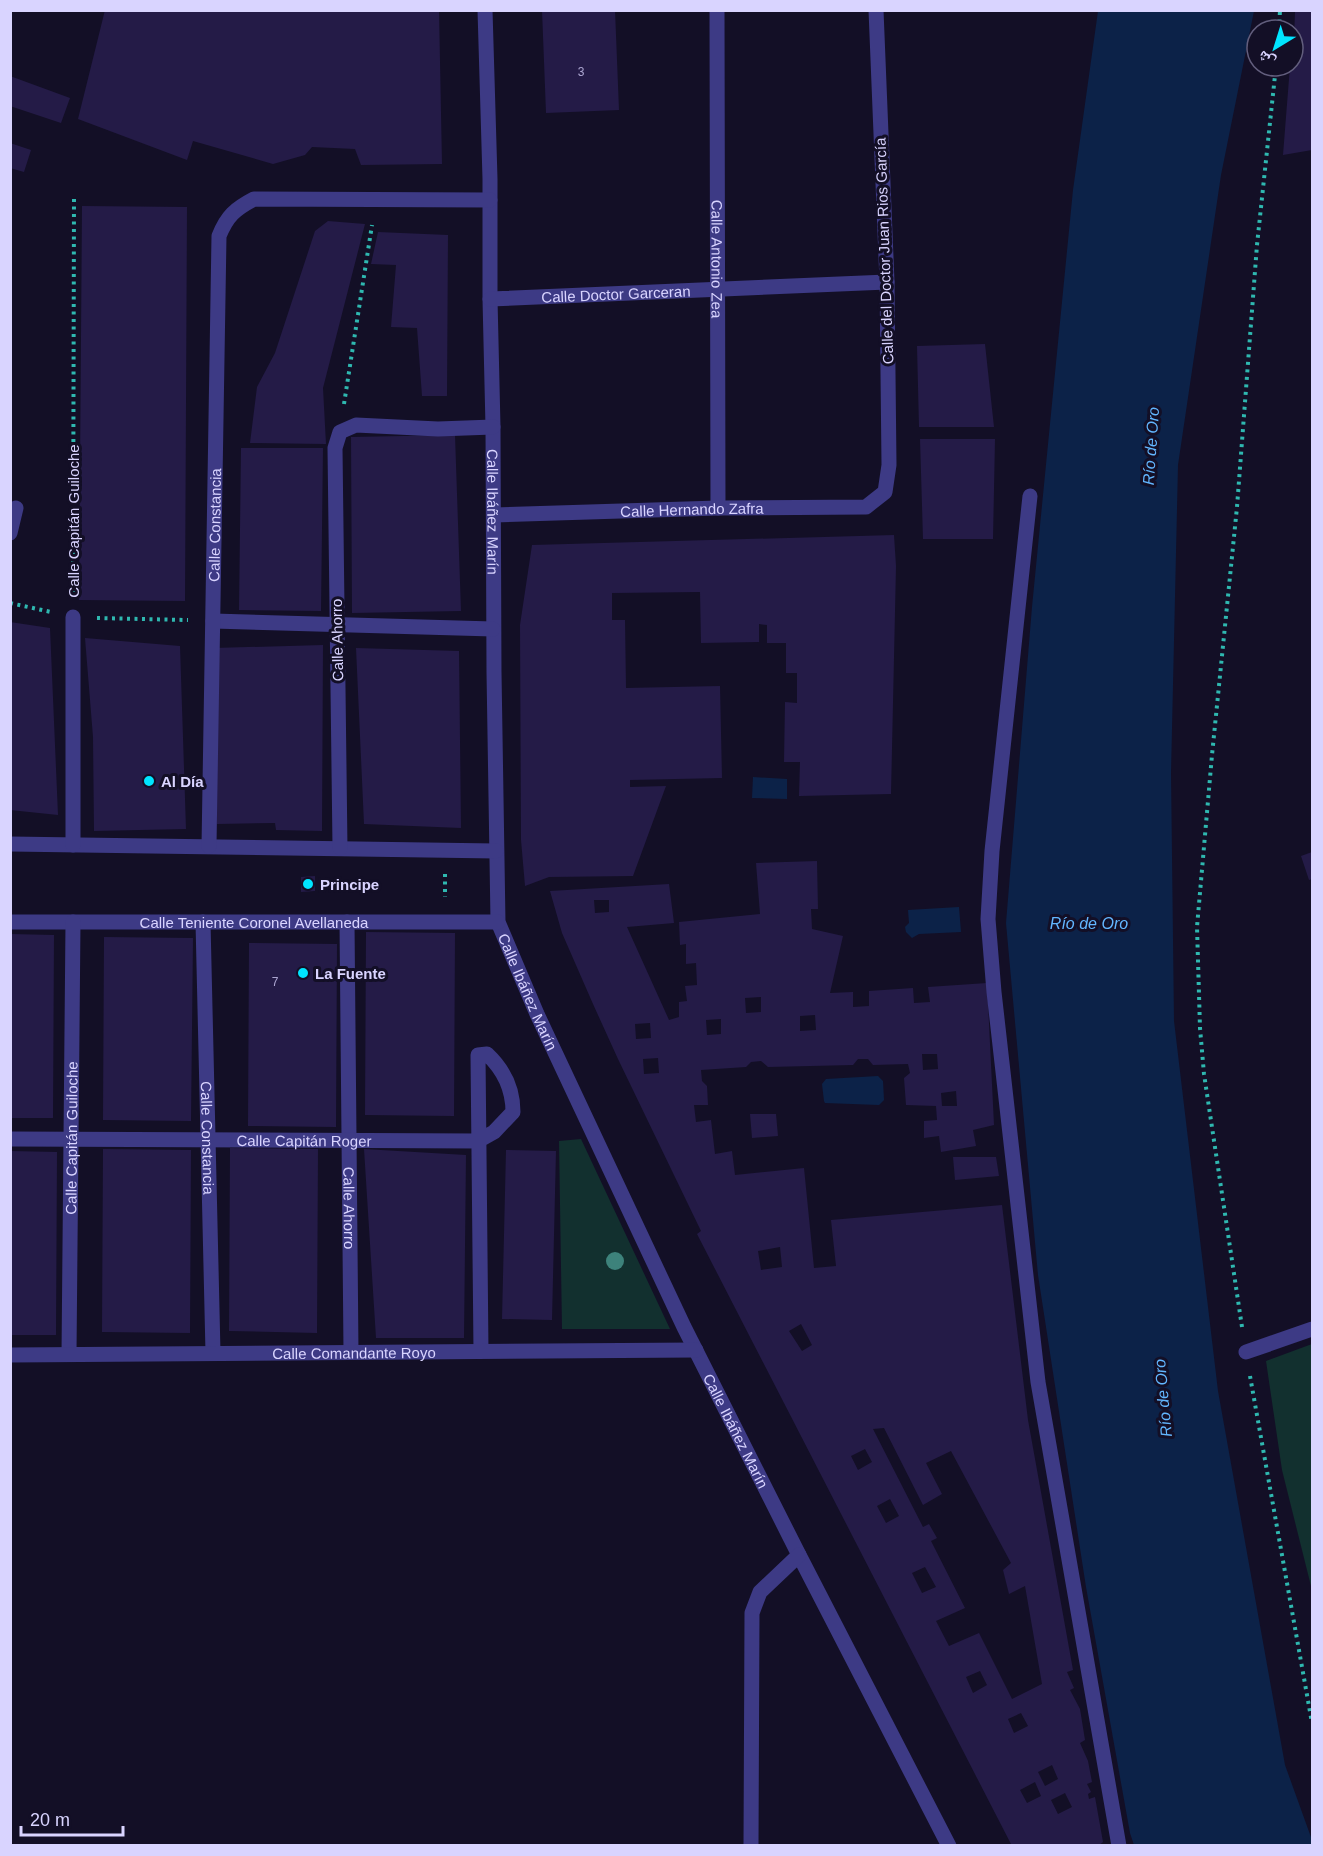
<svg xmlns="http://www.w3.org/2000/svg" width="1323" height="1856" font-family="Arial,'Noto Naskh Arabic',sans-serif">
<style>
.green{fill:#12302f}
.water{fill:#0c2248}
.building{fill:#241b47;fill-rule:evenodd}
.lines{fill:none;stroke-linecap:round;stroke-linejoin:round}
.path{stroke:#2fb8b0;stroke-width:4;stroke-dasharray:3 4.5;stroke-linecap:butt}
.minor{stroke:#3d3a85;stroke-width:15}
.tree{fill:#3d827b}
.poi-dot{fill:#00e5ff;stroke:#130f26;stroke-width:2}
.labels{text-anchor:middle;dominant-baseline:central;stroke-width:6;stroke-linejoin:round;paint-order:stroke}
.number-label{font-size:12px;fill:#aca6d1}
.street-label{font-size:15px;fill:#d9d4ff;stroke:#130f26}
.poi-label{font-size:15px;font-weight:bold;fill:#d9d4ff;stroke:#130f26;text-anchor:start}
.water-label{font-size:16px;font-style:italic;fill:#62b6ff;stroke:#130f26}
</style>
<rect width="100%" height="100%" fill="#130f26"/>
<!-- green -->
<path class="green" d="M581 1139 670 1329H562L559 1141Z
M1312 1344V1590L1282 1470 1266 1361Z"/>
<!-- water -->
<path class="water" d="M1098 11H1254L1221 175 1178 465 1171 773 1174 1021 1218 1391 1285 1765 1312 1840V1845H1134L1130 1833 1086 1587 1038 1275 1006 923 1032 607 1073 190Z
M753 777 787 779V799L752 798Z
M959 907 961 932 919 934 912 938 906 932 905 927 909 923 908 910Z
M878 1076 883 1081 884 1100 879 1105 825 1103 824 1101 822 1084 826 1079Z"/>
<!-- building -->
<path class="building" d="M105 10H439L442 164 361 165 355 149 312 147 305 155 273 164 193 141 187 160 78 119Z
M542 10H615L619 110 546 113Z
M1312 11V150L1283 155 1290 66H1293L1295 12Z
M10 76 70 98 61 123 10 106Z
M10 143 31 150 24 172 10 168Z
M82 206 187 207 185 601 79 600Z
M328 221 365 224 323 388 326 444 250 443 257 387 275 353 315 231Z
M378 232 448 235 447 396H422L417 328 391 327 396 265 371 264Z
M985 344 994 427H919L917 346Z
M455 435 461 611 352 613 351 437Z
M920 439H995L993 539H923Z
M241 448H323L321 611 239 610Z
M894 535 896 566 891 794 799 796 800 762H784L785 702 797 703V673H786V643H767V625L759 624V642L701 643 700 592 612 593V620H625L626 688 720 686 722 778 630 780V787L666 786 633 876 549 877 525 886 521 840 520 625 532 545Z
M10 622 50 628 58 815 10 810Z
M85 638 180 646 186 829 94 831 93 737Z
M323 645 322 831 276 830 275 823 217 824 214 648Z
M356 648 459 651 461 828 364 824Z
M1312 852V879L1309 880 1301 856Z
M817 861 818 909H811L812 929 843 936 830 993 853 992V1007L869 1006V991L913 988 914 1003 930 1002 928 987 987 983 994 1125 973 1130 976 1146 941 1152 939 1136 924 1138V1121L937 1120 936 1106 906 1105 904 1078 910 1073 908 1064 873 1065 868 1059H858L853 1065 768 1067 761 1061 751 1062 746 1067 701 1070 702 1081 707 1086 708 1105H694L696 1122 711 1120 715 1154 732 1151 735 1175 804 1168 814 1268 836 1266 831 1220 1002 1205 1028 1420 1073 1670 1067 1672 1074 1688 1070 1690 1080 1709 1085 1740 1080 1743 1088 1761 1092 1782 1087 1784 1091 1792 1088 1794 1089 1799 1095 1797 1103 1842 1098 1846H1012L697 1234 701 1231 618 1059 593 1004 562 933 550 891 669 884 674 923 627 927 669 1020 679 1017V1002L687 1001 685 986 697 985 696 963 686 964V944L680 945 679 922 760 914 756 863ZM594 900H609V912L595 913ZM761 997V1012L746 1013 745 998ZM815 1015 816 1030 800 1031V1016ZM721 1019V1034L707 1035 706 1020ZM650 1023 651 1038 636 1039 635 1024ZM922 1054H937L938 1069 923 1070ZM658 1058 659 1073 644 1074 643 1059ZM956 1091 957 1106H942L941 1093ZM780 1247 782 1267 761 1270 758 1251ZM801 1324 812 1345 802 1351 789 1331ZM884 1428 923 1505 942 1494 926 1463 951 1451 1011 1563 1003 1570 1009 1594 1025 1586 1042 1684 1012 1699 979 1633 949 1646 936 1621 965 1608 931 1541 937 1538 929 1524 923 1527 873 1429ZM865 1449 872 1462 858 1470 851 1456ZM890 1499 899 1516 886 1523 877 1506ZM925 1567 936 1587 922 1593 912 1573ZM980 1671 987 1685 973 1693 966 1677ZM1021 1713 1028 1726 1014 1733 1008 1719ZM1052 1765 1058 1779 1045 1786 1038 1772ZM1035 1782 1041 1796 1027 1803 1020 1790ZM1065 1793 1072 1807 1058 1814 1051 1800Z
M315 876V891L301 892V877Z
M366 932 455 933 454 1116 365 1115Z
M10 934 54 935 53 1118H10Z
M104 937 193 938 191 1121 103 1120Z
M249 943 337 944 336 1127 248 1126Z
M750 1114H776L778 1136 752 1138Z
M230 1148 318 1149 317 1333 229 1331Z
M103 1149 191 1150 190 1333 102 1332Z
M364 1149 466 1155 464 1338H376Z
M506 1150 556 1151 552 1320 502 1319Z
M10 1151 57 1152 56 1335H10Z
M953 1157H996L999 1176 955 1180Z"/>
<g class="lines">
<!-- path -->
<path class="path" d="M1279 30 1280 10
M344 404 372 225
M73 592 74 197
M10 603 51 612
M97 618 188 620
M445 874V897
M1242 1327 1204 1074 1200 1028 1197 927 1212 755 1237 507 1257 245 1276 66
M1250 1376 1312 1723"/>
<!-- minor -->
<g class="minor">
<path id="s1" d="M485 10 490 179V299L493 427 494 672 498 922 537 1014 684 1327 799 1555 949 1846"/>
<path id="s2" d="M717 10 718 508"/>
<path id="s3" d="M490 299 887 282"/>
<path d="M1030 496 992 851 988 919 994 992 1038 1382 1119 1846"/>
<path id="s4" d="M494 515 718 508 866 507 885 492 889 465 887 282 876 10"/>
<path d="M10 533 16 508"/>
<path d="M213 621 493 629"/>
<path d="M10 844 496 851"/>
<path d="M73 845V617"/>
<path id="s5" d="M209 846 219 236C227 216 235 209 254 199L490 200"/>
<path d="M340 848 335 448 340 432 356 425 438 429 493 427"/>
<path id="s6" d="M10 922H498"/>
<path id="s7" d="M203 922 213 1353"/>
<path id="s8" d="M347 922 351 1352"/>
<path id="s9" d="M10 1139 478 1141 494 1132 513 1112C513 1089 504 1070 487 1054L478 1055 481 1351"/>
<path d="M1246 1352 1312 1329"/>
<path id="s10" d="M69 1354 73 922"/>
<path id="s11" d="M10 1355 696 1350"/>
<path d="M751 1846 752 1613 760 1592 799 1555"/>
</g>
</g>
<!-- trees -->
<circle class="tree" cx="615" cy="1261" r="9"/>
<!-- markers -->
<g class="poi-dot">
<circle cx="149" cy="781" r="6"/>
<circle cx="308" cy="884" r="6"/>
<circle cx="303" cy="973" r="6"/>
</g>
<g class="labels">
<!-- number labels -->
<g class="number-label">
<text x="581" y="72">3</text>
<text x="275" y="982">7</text>
</g>
<!-- street labels -->
<g class="street-label">
<text transform="translate(884 251) rotate(-92)">Calle del Doctor Juan Rios García</text>
<text stroke="none"><textPath href="#s2" startOffset="249">Calle Antonio Zea</textPath></text>
<text stroke="none"><textPath href="#s3" startOffset="126">Calle Doctor Garceran</textPath></text>
<text stroke="none"><textPath href="#s4" startOffset="198">Calle Hernando Zafra</textPath></text>
<text stroke="none"><textPath href="#s1" startOffset="502">Calle Ibáñez Marín</textPath></text>
<text transform="translate(73 521) rotate(-90)">Calle Capitán Guiloche</text>
<text stroke="none"><textPath href="#s5" startOffset="321">Calle Constancia</textPath></text>
<text transform="translate(337 640) rotate(-91)">Calle Ahorro</text>
<text stroke="none"><textPath href="#s6" startOffset="244">Calle Teniente Coronel Avellaneda</textPath></text>
<text stroke="none"><textPath href="#s1" startOffset="988">Calle Ibáñez Marín</textPath></text>
<text stroke="none"><textPath href="#s7" startOffset="216">Calle Constancia</textPath></text>
<text stroke="none"><textPath href="#s10" startOffset="216">Calle Capitán Guiloche</textPath></text>
<text stroke="none"><textPath href="#s9" startOffset="294">Calle Capitán Roger</textPath></text>
<text stroke="none"><textPath href="#s8" startOffset="286">Calle Ahorro</textPath></text>
<text stroke="none"><textPath href="#s11" startOffset="344">Calle Comandante Royo</textPath></text>
<text stroke="none"><textPath href="#s1" startOffset="1474">Calle Ibáñez Marín</textPath></text>
</g>
<!-- poi labels -->
<g class="poi-label">
<text x="161" y="781">Al Día</text>
<text x="320" y="884">Principe</text>
<text x="315" y="973">La Fuente</text>
</g>
<!-- water labels -->
<g class="water-label">
<text transform="translate(1151 446) rotate(-86)">Río de Oro</text>
<text x="1089" y="923">Río de Oro</text>
<text transform="translate(1163 1398) rotate(-95)">Río de Oro</text>
</g>
</g>
<!-- border -->
<rect width="1323" height="1856" fill="none" stroke="#d9d4ff" stroke-width="24"/>
<!-- north arrow -->
<g transform="translate(1275 48) rotate(218)"><circle r="28" fill="#130f26" stroke="#625e7d" stroke-width="1.5"/>
<path d="M0-4.5L10 22L0 15L-10 22Z" fill="#00e5ff"/>
<text y="-9" font-size="16" font-weight="bold" text-anchor="middle" fill="#d9d4ff">ش</text>
</g>
<!-- scale -->
<path d="M21 1826v9h102v-9" fill="none" stroke="#d9d4ff" stroke-width="3"/>
<text x="30" y="1826" font-size="18" fill="#d9d4ff" stroke="#130f26" stroke-width="4.5" paint-order="stroke">20 m</text>
</svg>
